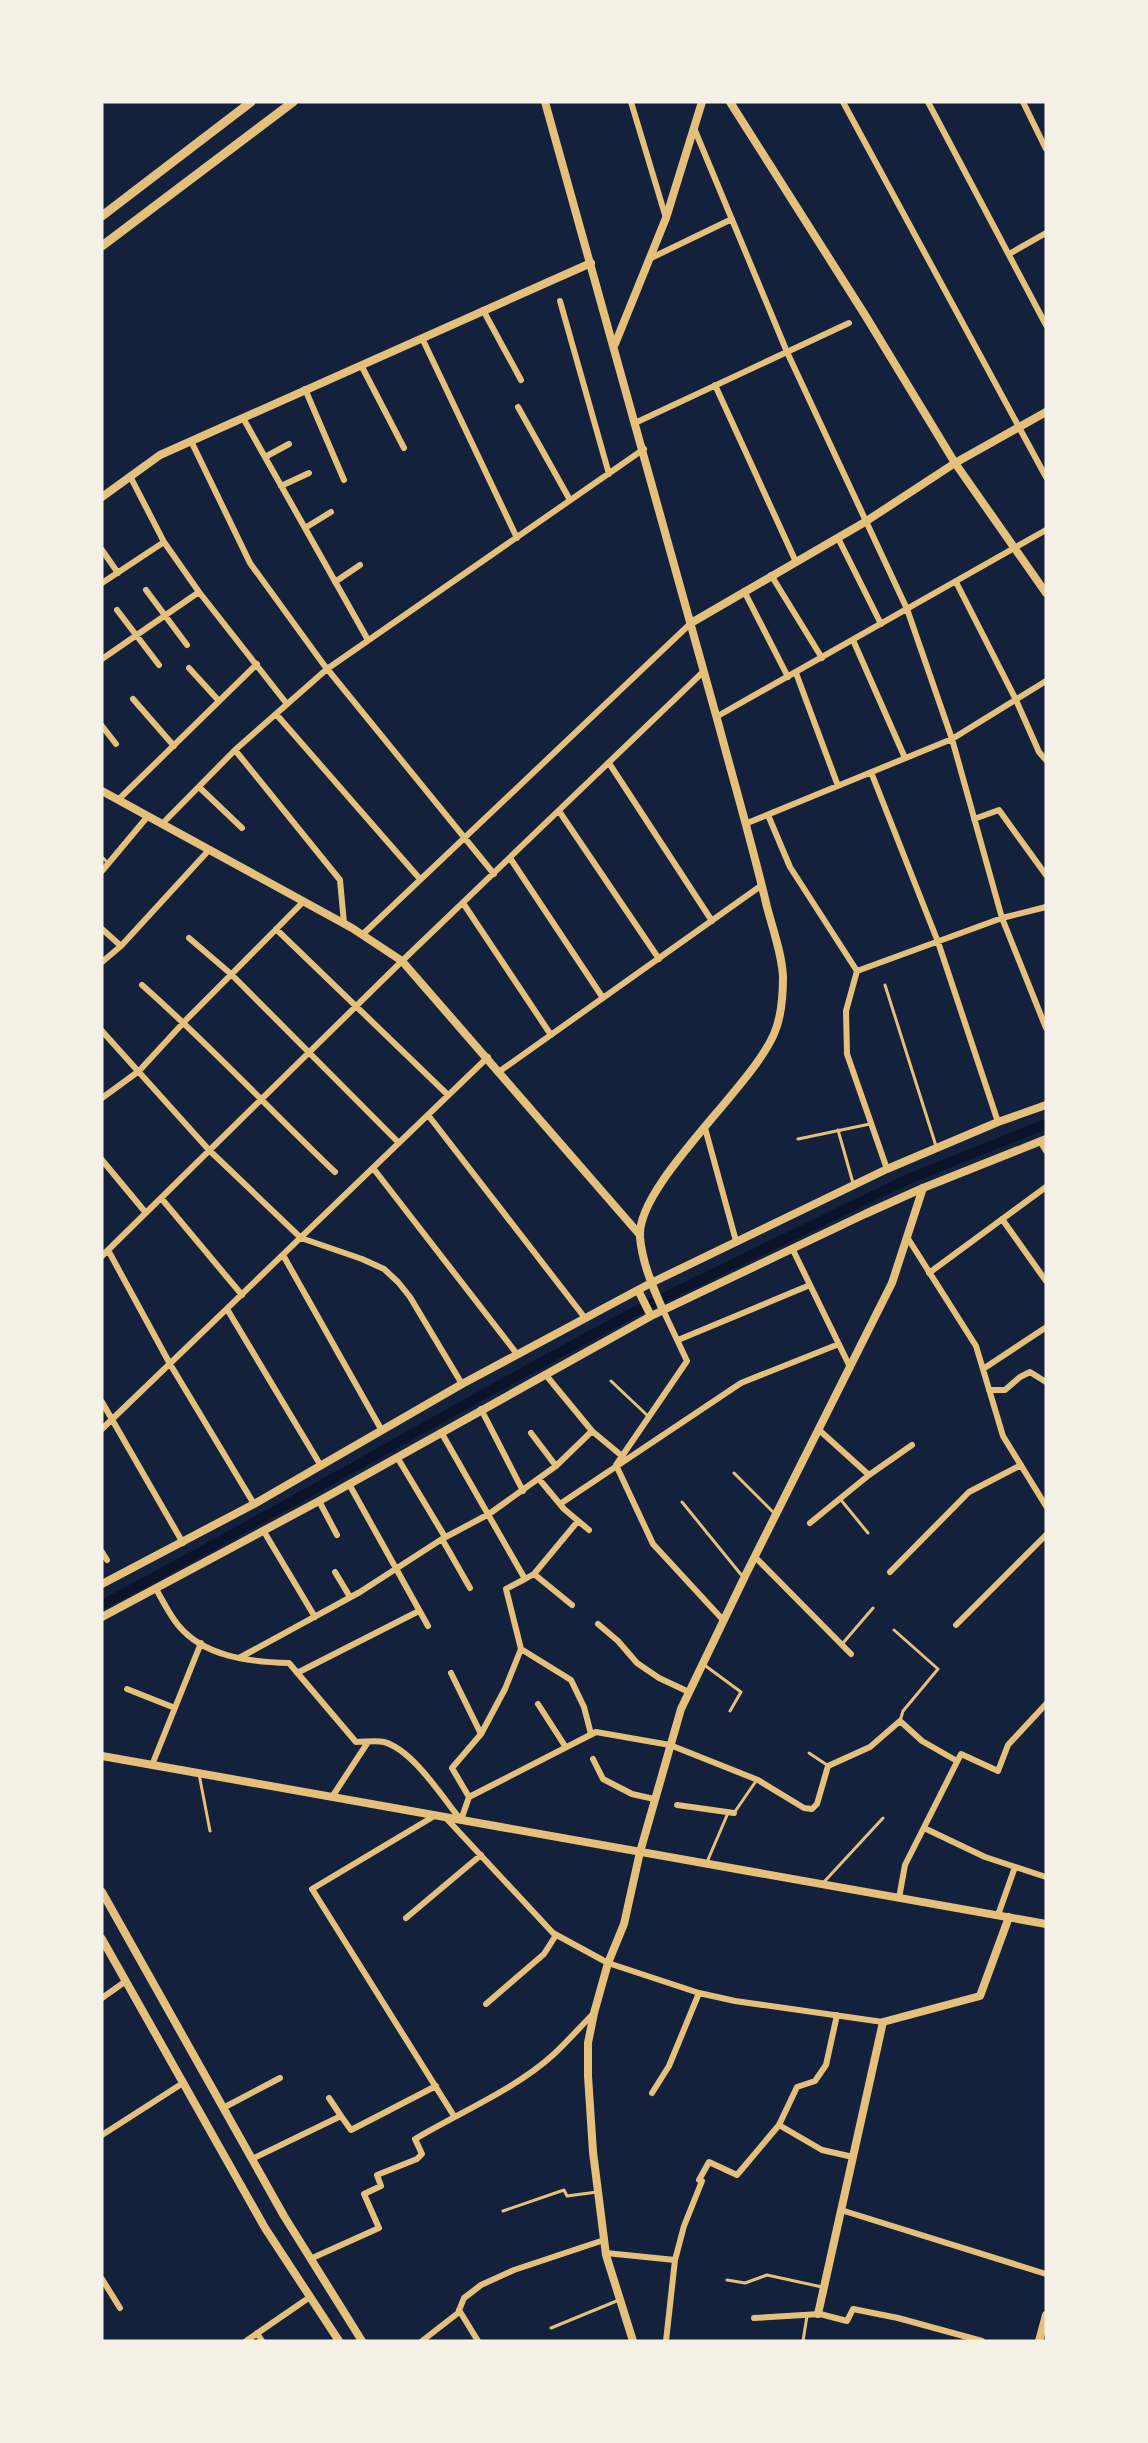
<svg xmlns="http://www.w3.org/2000/svg" width="1148" height="2443" font-family="'PT Sans',sans-serif">
<style>
.lines{fill:none;stroke-linecap:round;stroke-linejoin:round}
.canal{stroke:#0b132b;stroke-width:10}
.service{stroke:#e5c07b;stroke-width:3}
.minor{stroke:#e5c07b;stroke-width:6}
.tertiary{stroke:#e5c07b;stroke-width:8}
.secondary{stroke:#e5c07b;stroke-width:8}
.primary{stroke:#e5c07b;stroke-width:9}
</style>
<rect width="100%" height="100%" fill="#14213d"/>
<g class="lines">
<!-- canal -->
<path class="canal" d="M663 1298 906 1180 1046 1124
M652 1303H653
M102 1605C284 1509 461 1404 642 1308"/>
<!-- service -->
<path class="service" d="M102 857 108 863
M885 985 936 1146
M838 1130 853 1183
M798 1139 870 1124
M611 1381 649 1417
M734 1473 775 1514
M841 1500 868 1533
M682 1502 743 1577
M894 1630 938 1669 903 1711 900 1721
M843 1643 873 1608
M703 1664 741 1692 730 1711
M809 1753 827 1765
M199 1774 210 1831
M734 1813 756 1781
M707 1862 728 1813
M823 1883 883 1818
M503 2211 564 2190 567 2196 597 2192
M727 2280 745 2283 767 2275 822 2287
M551 2328 619 2300
M803 2341 807 2316"/>
<!-- minor -->
<path class="minor" d="M631 102 666 218
M843 102 1046 477
M928 102 1046 325
M1023 102 1046 149
M694 128 787 352 907 609 952 739 1002 918 1046 1028
M1009 254 1046 233
M649 259 732 219
M560 301 609 474
M483 310 521 380
M422 338 517 538
M361 365 404 448
M715 385 796 562
M305 389 344 480
M518 407 570 500
M243 418 368 640
M637 422 849 323
M191 441 250 563 324 665 494 874
M265 457 289 444
M131 478 164 542 199 592 287 704
M281 486 309 473
M305 528 331 512
M838 538 881 624
M102 550 118 573
M771 575 822 658
M335 582 360 565
M956 582 1016 700 1039 752 1046 760
M102 583 164 542
M146 590 187 645
M744 591 788 677
M117 610 159 665
M853 640 905 758
M102 659 199 592
M189 668 219 701
M796 673 838 786
M133 699 174 746
M276 714 420 879
M716 717 1046 530
M102 726 116 744
M235 750 340 880 344 923
M609 763 712 921
M871 772 938 942 998 1122
M199 787 242 828
M118 800 257 664
M559 811 659 959
M768 815 790 867 857 971
M974 819 999 810 1046 875
M162 824 235 750 327 669 644 449
M745 824 952 739 1046 681
M510 858 603 998
M102 871 148 816
M463 903 551 1035
M102 929 121 946
M276 929 448 1095
M362 935 691 623
M189 938 231 974 399 1143
M102 962 121 946 209 850
M142 985C209 1044 270 1110 335 1172
M102 1031 209 1150 301 1238 362 1259 384 1269 398 1282 410 1297 462 1384
M500 1071 762 885
M102 1098 139 1071 184 1022 303 902
M428 1115 585 1318
M705 1128 736 1241
M1040 1141 1046 1151
M102 1160 146 1213
M373 1168 517 1354
M887 1169 847 1054 846 1011 857 971 1002 918 1046 907
M161 1198 242 1295
M1002 1219 1046 1281
M907 1237 976 1346 1003 1436 1046 1506
M792 1248 850 1367
M108 1250 170 1364 254 1504
M283 1255 381 1429
M102 1256 402 961 704 671
M929 1273 1046 1187
M227 1309 321 1466
M663 1310 687 1361 616 1465 653 1544 724 1621
M678 1340 810 1285
M983 1369 1045 1328
M545 1374 592 1431 622 1456
M989 1390H1005L1020 1377 1030 1372 1046 1382
M102 1402 183 1543
M481 1409 523 1491
M102 1429 488 1057
M818 1429 869 1475
M441 1432 525 1579 534 1574 578 1521
M531 1433 556 1466
M397 1457 445 1537
M539 1479 564 1509 589 1530
M349 1484 428 1626
M319 1501 337 1535
M560 1504 741 1383 839 1344
M810 1523 869 1475 912 1445
M263 1530 315 1617
M442 1539 470 1588
M102 1552 107 1560
M755 1557 851 1654
M335 1572 350 1597
M890 1572 969 1492 1021 1465
M534 1574 572 1605
M156 1589C163 1601 169 1614 178 1625 204 1657 250 1662 289 1663L356 1742C365 1742 376 1740 384 1742 413 1750 442 1797 461 1820
M598 1624 618 1641 637 1663 659 1678 689 1692
M956 1625 1046 1535
M521 1649 571 1680 584 1707 591 1734
M239 1658 360 1592 442 1539 489 1514 556 1466 592 1431
M297 1673 419 1611
M451 1673 481 1734
M127 1689 175 1708
M538 1704 565 1746
M593 1759 603 1779 632 1794 654 1799
M152 1765 201 1643
M332 1797 368 1742
M469 1797 596 1732 670 1745 758 1780 804 1808 812 1809 817 1804 828 1766 870 1747 900 1721 922 1741 957 1761
M469 1797 452 1768 481 1734 505 1689 521 1649 506 1589 525 1579
M677 1805 734 1813
M436 1815 312 1889 454 2116
M446 1818 553 1933 608 1963 699 1993 735 2001 883 2022
M461 1820 469 1797
M924 1828 985 1857 1046 1877
M899 1898 905 1865 961 1754 998 1771 1008 1745 1046 1704
M998 1915 1015 1867
M406 1918 481 1855
M102 1998 126 1981
M486 2004 544 1954 556 1935
M652 2093 669 2066 699 1993
M329 2098 341 2116
M223 2108 280 2078
M779 2125 822 2150 853 2157
M102 2135 183 2083
M252 2159 341 2116 351 2130 436 2086
M841 2210 1046 2274
M606 2253 675 2260
M310 2259 379 2228 364 2194 381 2186 377 2175 417 2159 422 2154 415 2139C460 2112 516 2089 554 2054 568 2041 580 2027 593 2014
M102 2279 120 2308
M459 2310 478 2341
M754 2318 820 2314 847 2321 853 2309 898 2318 982 2341
M257 2333 262 2341
M246 2341 310 2297
M422 2341 458 2313 464 2298 481 2285 514 2270 604 2240
M666 2341 675 2260 684 2226 702 2181 699 2180 709 2162 737 2175 779 2125 797 2087 815 2081 826 2065 837 2015"/>
<!-- tertiary -->
<path class="tertiary" d="M730 102 865 315 955 463 1046 593
M615 344 666 218 702 102
M102 497 160 455 591 263
M691 623 865 522 955 463 1046 412
M102 791 352 928 402 961 640 1235
M102 1756 1046 1924
M818 2314 883 2022 980 1996 1009 1917
M633 2341 606 2255 593 2152 588 2076V2043L594 2013 608 1963 624 1924 640 1852 681 1709 746 1574 892 1283 923 1188
M1039 2341 1046 2315"/>
<!-- secondary -->
<path class="secondary" d="M545 102C605 310 663 518 719 726 735 786 753 847 767 907 773 930 782 954 783 977 783 996 782 1016 774 1034 751 1088 636 1185 640 1237 642 1262 653 1288 663 1310
M638 1290 651 1316
M102 1584 254 1504 462 1384 651 1283 887 1169 998 1122 1046 1105
M102 1617 319 1501 651 1316 865 1214 923 1188 1046 1139
M102 1892 284 2216 362 2341
M102 1939 265 2228 339 2341"/>
<!-- primary -->
<path class="primary" d="M102 216 251 102
M102 246 293 102"/>
</g>
<!-- border -->
<rect width="1148" height="2443" fill="none" stroke="#f6f1e7" stroke-width="207"/>
</svg>
